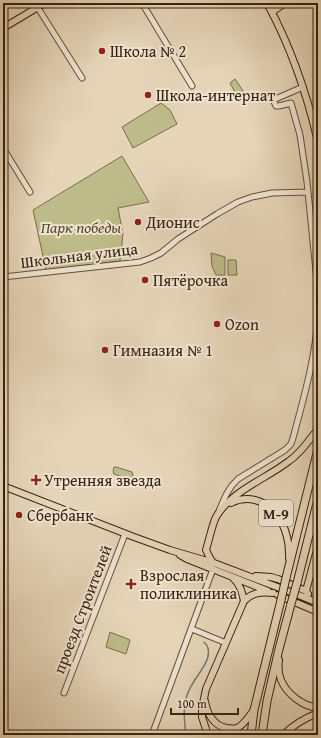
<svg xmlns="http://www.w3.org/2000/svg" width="321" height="738" font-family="'Gentium Book Plus',serif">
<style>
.green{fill:#bdbb89;stroke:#7a6e4c}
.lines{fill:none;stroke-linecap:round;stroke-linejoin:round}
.stream{stroke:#707b73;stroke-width:1.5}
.minor-casing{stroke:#624f38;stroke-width:7}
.major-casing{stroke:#36220e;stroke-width:8}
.highway-casing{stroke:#36220e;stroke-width:9}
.minor{stroke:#efe4d1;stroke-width:5}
.major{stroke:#e6d5b8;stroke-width:6}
.highway{stroke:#e6d5b8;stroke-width:7}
.highway-bridge-casing{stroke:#36220e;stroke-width:9;stroke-linecap:butt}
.highway-bridge{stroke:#e6d5b8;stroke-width:7}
.poi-dot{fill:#8f2418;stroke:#efe4d1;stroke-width:1.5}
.labels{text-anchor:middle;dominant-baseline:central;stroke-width:4;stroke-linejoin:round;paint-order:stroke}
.shield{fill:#efe4d1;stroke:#6e5c48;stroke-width:1}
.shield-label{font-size:15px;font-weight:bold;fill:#36220e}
.poi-label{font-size:16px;fill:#36220e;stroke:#efe4d1;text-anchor:start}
.park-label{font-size:16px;font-style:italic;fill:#58482d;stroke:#efe4d1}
.street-label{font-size:16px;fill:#36220e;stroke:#efe4d1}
</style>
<rect width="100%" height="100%" fill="#e6d5b8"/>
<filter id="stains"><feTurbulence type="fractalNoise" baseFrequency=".005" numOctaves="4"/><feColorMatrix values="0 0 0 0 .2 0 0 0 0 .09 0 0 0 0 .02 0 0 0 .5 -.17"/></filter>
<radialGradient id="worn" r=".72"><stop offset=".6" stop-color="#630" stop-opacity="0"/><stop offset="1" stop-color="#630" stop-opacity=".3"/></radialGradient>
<!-- green -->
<path class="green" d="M235 79 244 92 237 96 230 83Z
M161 103 170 110 177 124 133 148 122 127Z
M122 156 149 202 118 208 123 234 120 261 46 270 33 210Z
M211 253 225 257V275H216L212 266Z
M228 260H236L237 275H228Z
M114 467H116L132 472 133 475 132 479 129 480 114 474 113 472Z
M110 632 130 640 126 654 106 647Z"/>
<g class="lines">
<!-- stream -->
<path class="stream" d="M186 735C185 725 183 714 185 704 186 697 189 689 193 683 199 672 217 654 204 642"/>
<!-- minor casing -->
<g class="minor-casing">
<path id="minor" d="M142 3 192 86
M38 8 82 78
M303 87 273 100 276 106H279L291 103 300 135 307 182 317 281 318 307
M3 148 30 192
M3 277 140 262 151 258 161 253 178 239 217 214 238 202 252 197 272 193 308 192
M219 511C224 499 228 488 238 479L285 450 291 444 293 438C304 397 316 356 318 314
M192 629 226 643
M64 693 125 534
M152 735 213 569"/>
</g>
<!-- major casing -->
<g class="major-casing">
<path id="major" d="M267 3C291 47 307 94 318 142
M272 12 285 3
M3 28 45 3
M3 486 134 537 170 550 214 563 301 596 318 603
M231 503C239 499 246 498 255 500 280 506 290 535 289 558
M180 555 187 559 268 591
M214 563 211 560 206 550C209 541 212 525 216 517 231 491 266 479 289 461 301 453 309 440 318 429
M256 576 271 577 278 579 306 591
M233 578C240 584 242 592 244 601
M308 594 306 591 318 546
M278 595 318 612
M279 660C278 667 278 673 281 680 287 694 302 706 318 708
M205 701C207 714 214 726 227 728 230 728 234 729 237 728 244 725 249 716 254 710
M208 735 202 717V708L206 689 244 601C252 592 262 592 273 593
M283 735C293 725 305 718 318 713"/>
</g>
<!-- highway casing -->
<g class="highway-casing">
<path id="highway" d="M286 578 318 449
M297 583 318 499
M251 735 254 710 281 600
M262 735 267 701 279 649 291 604"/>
</g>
<!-- minor -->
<use href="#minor" class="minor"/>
<!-- major -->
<use href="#major" class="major"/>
<!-- highway -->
<use href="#highway" class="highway"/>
<!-- highway-bridge casing -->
<g class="highway-bridge-casing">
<path id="highway-bridge" d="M281 600 286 578
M291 604 297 583"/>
</g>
<!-- highway-bridge -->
<use href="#highway-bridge" class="highway-bridge"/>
</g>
<!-- markers -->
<g class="poi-dot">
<circle cx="102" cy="51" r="4"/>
<circle cx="148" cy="95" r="4"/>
<circle cx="138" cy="222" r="4"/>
<circle cx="145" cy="280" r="4"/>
<circle cx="217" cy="324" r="4"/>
<circle cx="105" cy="350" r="4"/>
<path d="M34 474h4v4h4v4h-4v4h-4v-4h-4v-4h4z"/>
<circle cx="19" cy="515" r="4"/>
<path d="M129 578h4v4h4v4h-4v4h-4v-4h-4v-4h4z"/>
</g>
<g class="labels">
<!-- shield labels -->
<rect class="shield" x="259" y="500" width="34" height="26" rx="3"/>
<g class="shield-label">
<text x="276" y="513">М-9</text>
</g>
<!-- poi labels -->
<g class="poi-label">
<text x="110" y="51">Школа № 2</text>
<text x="156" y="95">Школа-интернат</text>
<text x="146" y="222">Дионис</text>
<text x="153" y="280">Пятёрочка</text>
<text x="225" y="324">Ozon</text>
<text x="113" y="350">Гимназия № 1</text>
<text x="44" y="480">Утренняя звезда</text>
<text x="27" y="515">Сбербанк</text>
<text x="140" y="575">Взрослая<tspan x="140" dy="18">поликлиника</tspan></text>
</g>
<!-- park labels -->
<g class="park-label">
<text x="81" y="227">Парк победы</text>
</g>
<!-- street labels -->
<g class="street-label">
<text transform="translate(79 255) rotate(-7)">Школьная улица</text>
<text transform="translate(82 609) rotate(-69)">проезд Строителей</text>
</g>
</g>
<!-- margin -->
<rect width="321" height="738" fill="none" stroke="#e6d5b8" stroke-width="16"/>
<rect x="4" y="4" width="313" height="730" fill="none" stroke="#36220e" stroke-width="2"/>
<rect x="8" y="8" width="305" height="722" fill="none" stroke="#36220e"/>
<!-- scale -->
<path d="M171 708v6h67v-6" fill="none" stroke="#36220e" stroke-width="2"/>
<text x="177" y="708" font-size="12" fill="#36220e" stroke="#efe4d1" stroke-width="3" paint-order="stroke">100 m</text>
<rect width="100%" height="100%" filter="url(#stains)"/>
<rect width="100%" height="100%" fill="url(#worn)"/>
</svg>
